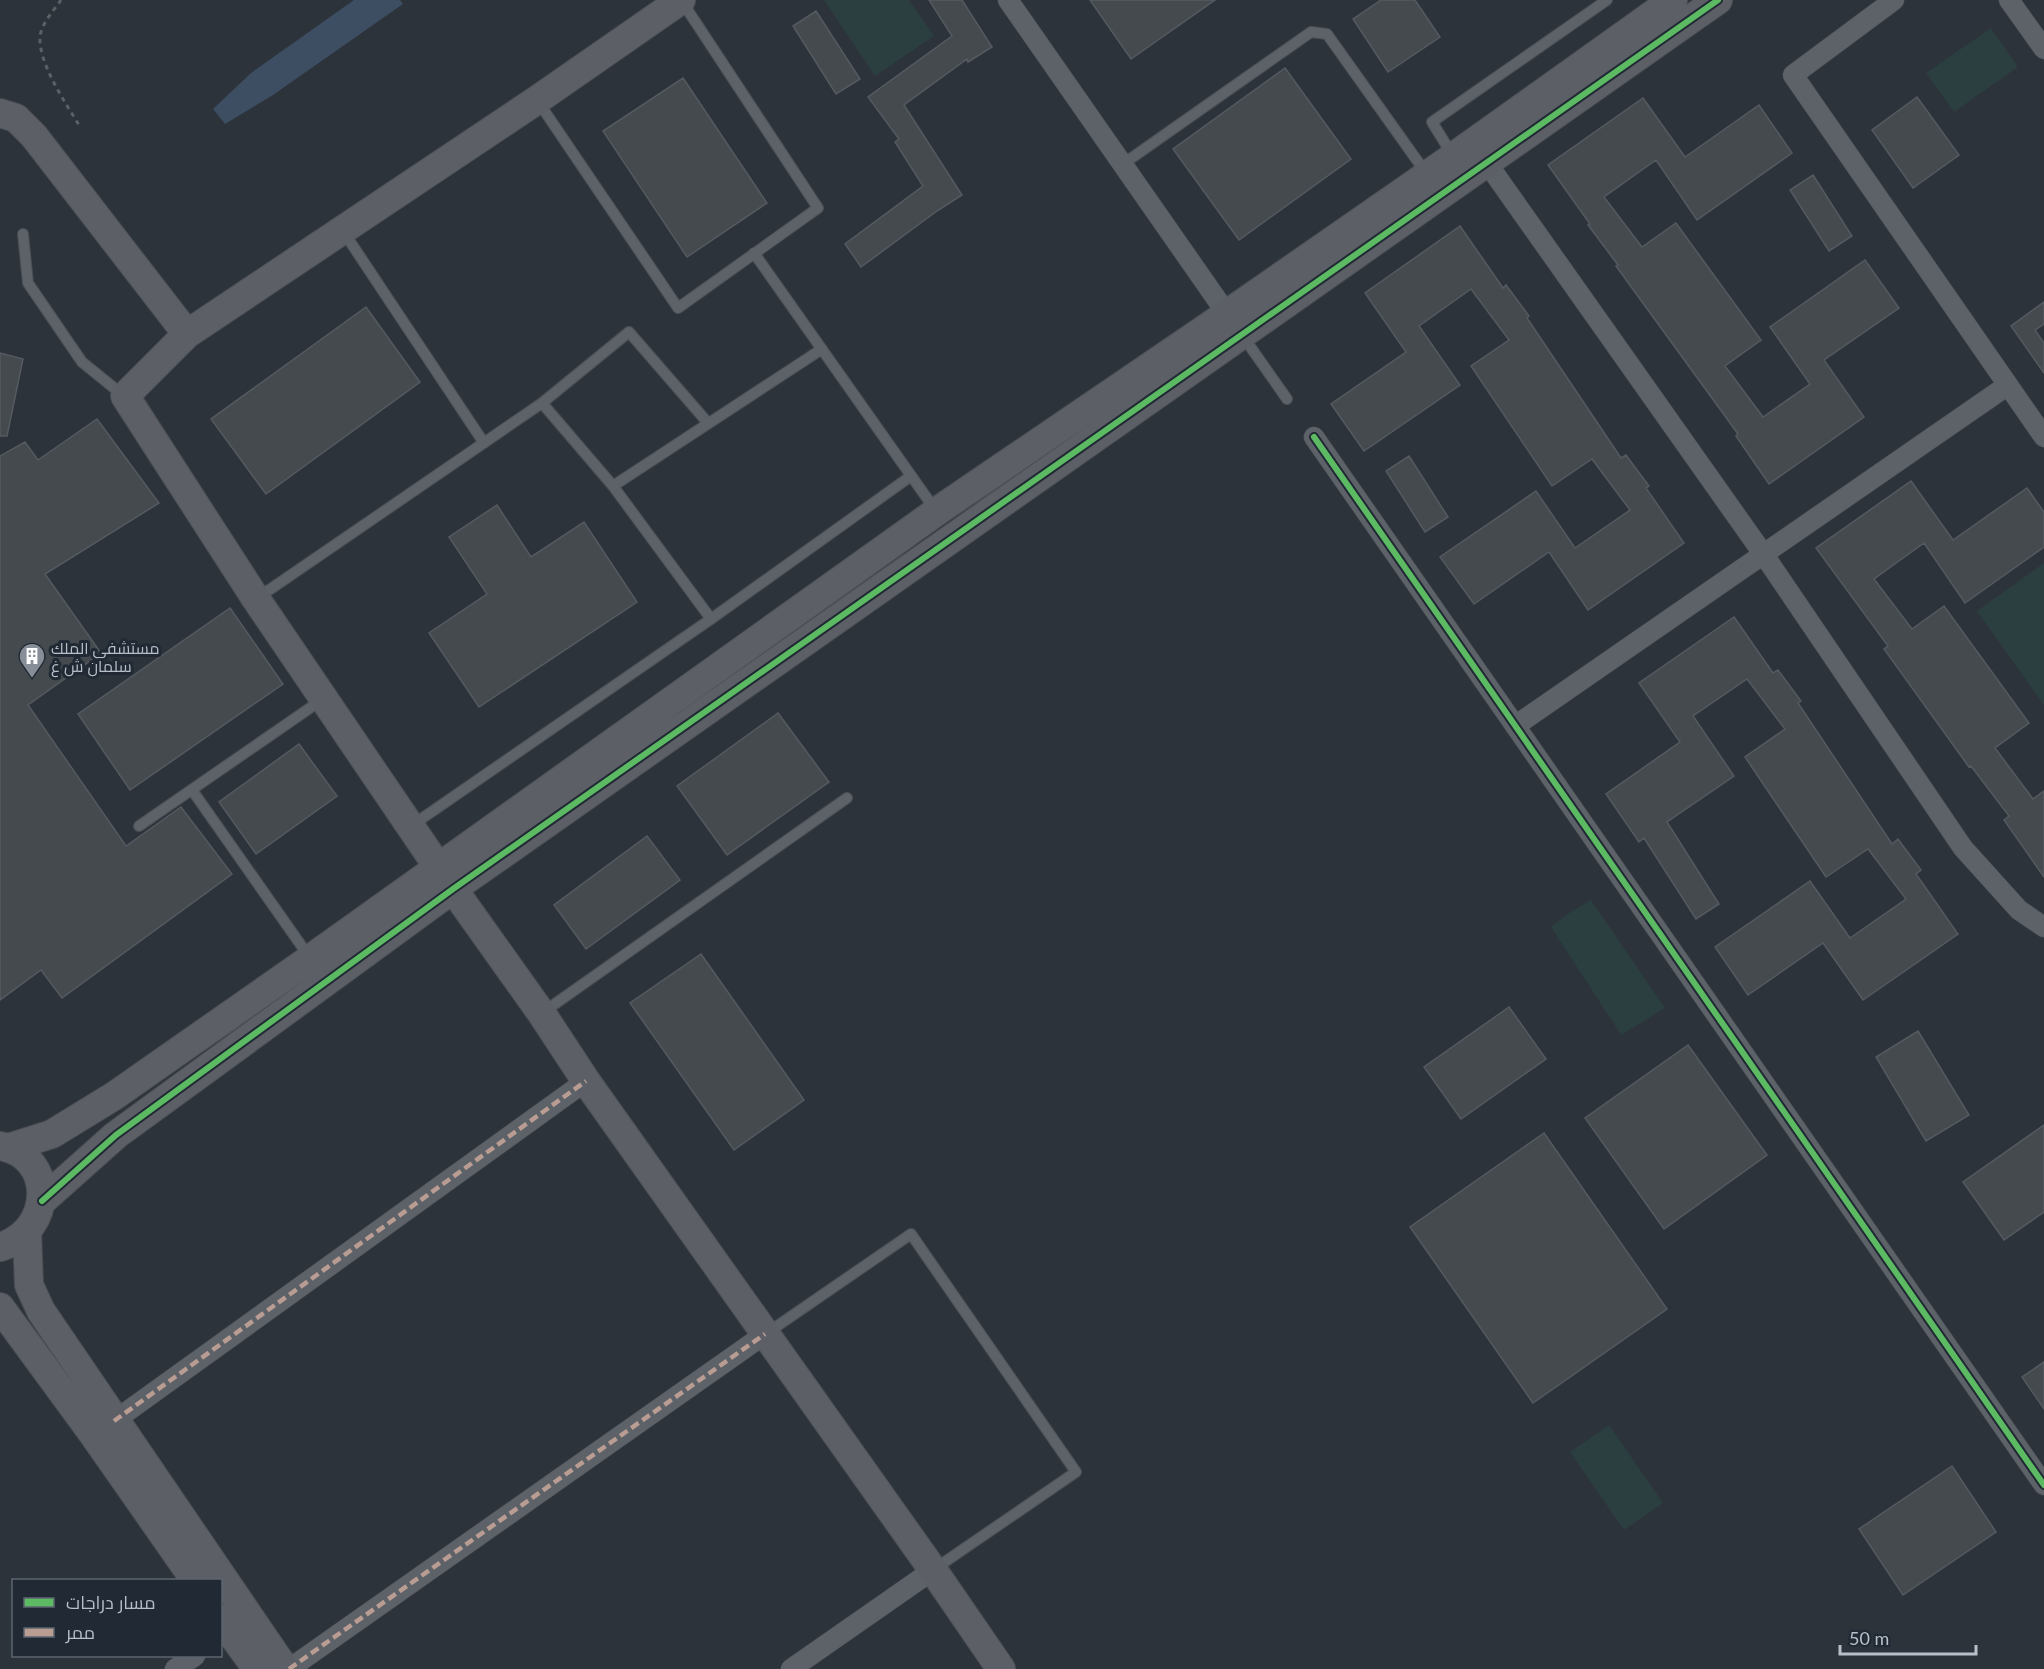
<svg xmlns="http://www.w3.org/2000/svg" width="2044" height="1669" font-family="Lato,Cairo,sans-serif">
<style>
.green{fill:#2b3e40}
.water{fill:#3d4d62}
.building{fill:#454a4f;stroke:#555a61;stroke-width:1.5}
.lines{fill:none;stroke-linecap:round;stroke-linejoin:round}
.lane-casing{stroke:#4a4f54;stroke-width:12}
.street-casing{stroke:#4a4f54;stroke-width:21}
.secondary-casing{stroke:#4a4f54;stroke-width:30}
.path{stroke:#5b6065;stroke-width:3;stroke-dasharray:4.5 4.5;stroke-linecap:butt}
.lane{stroke:#5d6168;stroke-width:10}
.street{stroke:#5d6168;stroke-width:20}
.secondary{stroke:#5c6066;stroke-width:28}
.quiet{stroke:#b99d93;stroke-width:4.5;stroke-dasharray:9 4.5;stroke-linecap:butt}
.cycleway-casing{stroke:#202934;stroke-width:10}
.cycleway{stroke:#5cba63;stroke-width:6}
.labels{text-anchor:middle;dominant-baseline:central;stroke-width:6;stroke-linejoin:round;paint-order:stroke}
.poi-label{font-size:16px;fill:#b8bfc9;stroke:#202934;text-anchor:start}
</style>
<rect width="100%" height="100%" fill="#2d333a"/>
<!-- green -->
<path class="green" d="M824 0H909L934 36 875 76Z
M1991 28 2018 67 1954 112 1926 73Z
M2044 563V704H2043L1977 611Z
M1591 900 1665 1008 1621 1035 1551 927 1569 913Z
M1609 1425 1663 1503 1624 1530 1570 1452Z"/>
<!-- water -->
<path class="water" d="M354 0H400L403 4 273 95 225 124 213 109 251 73Z"/>
<!-- building -->
<path class="building" d="M929 0H962L992 47 968 62 967 59 904 105 962 195 937 211 861 267 845 244 923 186 895 142 899 139 868 97 952 36Z
M1090 0H1215L1131 59Z
M1381 0H1415L1440 37 1388 72 1353 19Z
M816 11 860 79 836 94 793 26Z
M1285 68 1351 159 1239 240 1173 149Z
M683 78 767 203 687 257 603 131Z
M1917 97 1959 155 1913 188 1872 130Z
M1643 98 1685 157 1759 105 1792 153 1697 220 1656 160 1604 197 1642 247 1676 223 1761 340 1725 366 1763 417 1810 384 1770 327 1865 260 1899 308 1824 360 1864 417 1769 484 1736 436 1738 434 1616 266 1618 265 1588 225 1590 224 1548 165Z
M1813 175 1852 236 1829 251 1790 190Z
M1460 226 1503 288 1506 285 1529 316 1527 318 1621 458 1626 455 1649 486 1646 488 1684 543 1588 610 1549 552 1474 604 1440 557 1536 491 1575 548 1630 510 1592 459 1552 486 1471 366 1509 340 1471 289 1419 326 1460 385 1364 451 1331 404 1406 352 1365 293Z
M2044 302V324L2035 330 2044 343V373L2011 326Z
M366 307 420 382 266 494 211 419Z
M0 353 23 359 7 436H0Z
M97 419 159 503 45 574 101 653 28 705 126 846 181 807 232 874 62 998 41 970 0 1000V456L25 442 38 460Z
M1409 456 1448 517 1425 532 1386 471Z
M1911 481 1953 540 2027 488 2044 512V547L1965 603 1924 543 1874 579 1912 629 1944 606 2029 723 1995 748 2033 799 2044 791V877L2004 820 2009 816 1971 766 1969 767 1884 649 1888 646 1816 548Z
M497 505 531 557 584 522 637 602 479 707 429 633 487 594 449 537Z
M230 608 283 684 130 790 78 714Z
M1734 617 1773 673 1778 670 1801 701 1798 703 1892 844 1898 839 1921 870 1916 874 1958 934 1863 1000 1823 943 1748 995 1715 947 1810 881 1850 938 1906 899 1868 849 1826 877 1745 757 1785 729 1747 679 1693 716 1734 776 1667 822 1719 904 1696 919 1644 838 1639 842 1606 794 1680 742 1639 683Z
M778 713 829 782 727 855 677 786Z
M299 744 337 796 256 854 219 802Z
M647 836 680 880 586 949 554 905Z
M701 954 804 1100 734 1150 630 1003Z
M1509 1007 1546 1059 1461 1119 1424 1067Z
M1918 1031 1969 1115 1926 1141 1876 1057Z
M1688 1045 1767 1155 1664 1229 1585 1118Z
M2044 1125V1212L2004 1240 1963 1182Z
M1544 1133 1667 1309 1533 1403 1410 1227Z
M2044 1362V1409L2022 1377Z
M1952 1466 1996 1532 1903 1595 1859 1529Z"/>
<g class="lines">
<!-- lane casing -->
<g class="lane-casing">
<path id="lane" d="M537 100 678 308 818 208 681 0
M1453 156 1432 122 1607 0
M1123 164 1311 32 1327 34 1426 173
M343 231 484 443
M23 234 28 283 82 362 124 396
M754 253 936 511
M1242 335 1287 399
M542 403 613 486 711 619
M613 486 822 349
M256 599 542 403 629 332 708 423
M192 790 310 958
M139 826 323 699
M411 826 711 619 911 476
M542 1013 847 798
M767 1333 911 1234 1076 1472 933 1570"/>
</g>
<!-- street casing -->
<g class="street-casing">
<path id="street" d="M1008 0 1227 314
M1894 0 1793 75 2044 437
M2009 0 2044 49
M1487 163 1764 555 1963 848 2019 910 2044 927
M1314 437 2044 1485
M1515 726 2008 385
M114 1421 586 1081
M175 1669 195 1656
M289 1669 765 1334
M791 1669 933 1570"/>
</g>
<!-- secondary casing -->
<g class="secondary-casing">
<path id="secondary" d="M0 113 16 118 34 136 187 334
M438 867 256 599 125 396 187 334 537 100 681 0
M453 889 542 1014 586 1081 933 1570 1001 1669
M0 1146C56 1156 54 1231 0 1247
M8 1148 52 1134 114 1096 310 959 936 512 1227 314 1453 157 1673 0
M42 1201 116 1135 453 889 1718 0
M27 1232 29 1285 41 1311 285 1669
M0 1307 93 1434 195 1580
M220 1618 257 1669"/>
</g>
<!-- path -->
<path class="path" d="M61 0C54 10 42 23 40 36 38 63 65 102 79 125"/>
<!-- lane -->
<use href="#lane" class="lane"/>
<!-- street -->
<use href="#street" class="street"/>
<!-- secondary -->
<use href="#secondary" class="secondary"/>
<!-- quiet -->
<path class="quiet" d="M114 1421 586 1081
M289 1669 765 1334"/>
<!-- cycleway casing -->
<g class="cycleway-casing">
<path id="cycleway" d="M1314 437 2044 1485
M42 1201 116 1135 453 889 1718 0"/>
</g>
<!-- cycleway -->
<use href="#cycleway" class="cycleway"/>
</g>
<!-- icons -->
<defs>
<g id="building-pin" transform="scale(1.35)"><path d="M0 17L-7.5 6A9.5 9.5 0 1 1 7.5 6Z" fill="#878e97" stroke="#202934"/><path d="M-4-6H4V6H1V3H-1V6H-4ZM-2.5-4.3h1.7v1.8h-1.7ZM.8-4.3h1.7v1.8H.8ZM-2.5-1h1.7V.8h-1.7ZM.8-1h1.7V.8H.8Z" fill="#fff"/></g>
</defs>
<g fill-rule="evenodd">
<use href="#building-pin" x="32" y="656"/>
</g>
<g class="labels">
<!-- poi labels -->
<g class="poi-label">
<text x="51" y="647">مستشفى الملك<tspan x="51" dy="18">سلمان ش غ</tspan></text>
</g>
</g>
<!-- legend -->
<rect x="12" y="1579" width="210" height="78" fill="#202934" stroke="#5d6570" stroke-width="1.5"/>
<rect x="24" y="1598" width="30" height="9" fill="#5cba63" stroke="#5d6570" stroke-width="1.5"/>
<text x="66" y="1609" font-size="18" fill="#b8bfc9">مسار دراجات</text>
<rect x="24" y="1628" width="30" height="9" fill="#b99d93" stroke="#5d6570" stroke-width="1.5"/>
<text x="66" y="1639" font-size="18" fill="#b8bfc9">ممر</text>
<!-- scale -->
<path d="M1840 1645v9h136v-9" fill="none" stroke="#b8bfc9" stroke-width="3"/>
<text x="1849" y="1645" font-size="18" fill="#b8bfc9" stroke="#202934" stroke-width="4.5" paint-order="stroke">50 m</text>
</svg>
